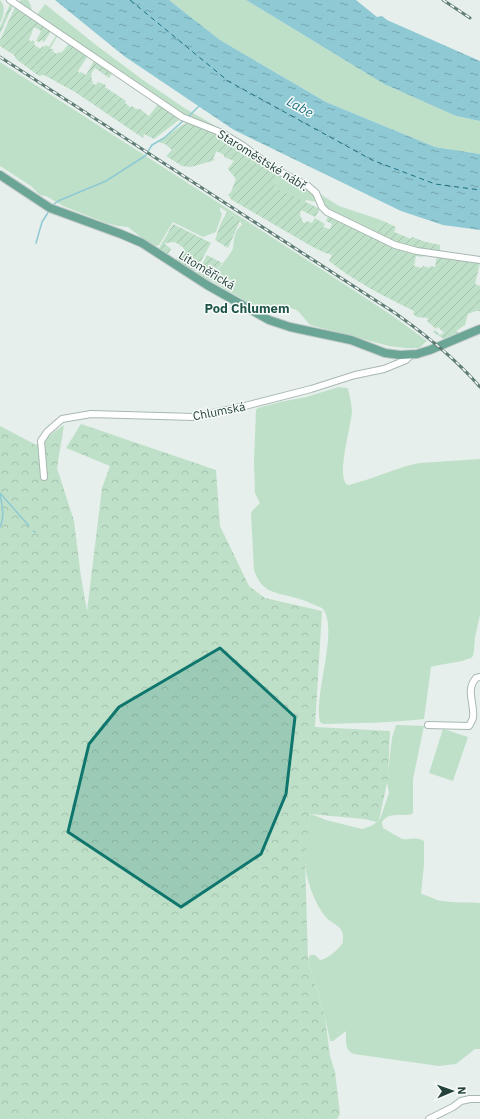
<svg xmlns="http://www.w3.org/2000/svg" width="480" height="1119" font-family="'IBM Plex Sans',sans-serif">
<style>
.grass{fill:#bfe0c8}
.forest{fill:url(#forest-crowns)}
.garden{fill:url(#garden-furrows)}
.water{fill:url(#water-ripples)}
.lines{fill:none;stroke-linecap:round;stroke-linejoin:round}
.stream{stroke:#8ec9d4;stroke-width:1.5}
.ferry{stroke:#1c6f80;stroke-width:1;stroke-dasharray:5 4;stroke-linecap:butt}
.minor-casing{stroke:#a8b8b2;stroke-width:8}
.major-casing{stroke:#c2cac8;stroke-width:10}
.minor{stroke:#fff;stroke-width:6}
.major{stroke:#6aa596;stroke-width:8}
.rail-casing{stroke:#5f7d75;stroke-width:3}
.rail{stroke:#f7fbf9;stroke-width:1.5;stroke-dasharray:4.5;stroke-linecap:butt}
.marked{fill:#0f766e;fill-opacity:0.2;stroke:#0f766e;stroke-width:3;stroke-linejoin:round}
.labels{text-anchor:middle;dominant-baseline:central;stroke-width:3;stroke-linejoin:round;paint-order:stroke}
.street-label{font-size:12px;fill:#24423a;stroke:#f7fbf9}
.water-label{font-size:13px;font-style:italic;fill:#1c6f80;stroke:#f7fbf9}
.neighbourhood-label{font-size:13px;font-weight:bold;fill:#1f5548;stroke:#f7fbf9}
</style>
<defs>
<pattern id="forest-crowns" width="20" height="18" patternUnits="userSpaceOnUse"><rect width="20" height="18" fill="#bfe0c8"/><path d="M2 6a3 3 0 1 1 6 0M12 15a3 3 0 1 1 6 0" fill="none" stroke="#a4c1ad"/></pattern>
<pattern id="garden-furrows" width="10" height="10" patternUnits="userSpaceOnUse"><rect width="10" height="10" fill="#bfe0c8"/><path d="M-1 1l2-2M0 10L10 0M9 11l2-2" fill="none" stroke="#a4c1ad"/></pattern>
<pattern id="water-ripples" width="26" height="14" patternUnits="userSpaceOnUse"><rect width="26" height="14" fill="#8ec9d4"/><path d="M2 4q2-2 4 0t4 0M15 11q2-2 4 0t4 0" fill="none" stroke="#74a5ad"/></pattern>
</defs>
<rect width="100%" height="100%" fill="#e6efeb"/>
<!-- grass -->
<path class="grass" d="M0 0C6 6 4 16 0 23Z
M21 0H28L31 6 32 12 16 5Z
M169 0H246L384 84 456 116 480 121V154L435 147 326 102 220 40Z
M45 4 96 45 143 80 186 109 226 132 183 114 36 16Z
M0 62 321 269 393 316 427 341 419 348H405L389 346 310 325 298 311 294 309 283 307 274 311H267L257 308 200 274V270L201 268H204L214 274C218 269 232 253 233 248 234 240 234 230 242 225L240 221 220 207V211L222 214 216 232 203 237 173 222 159 245 156 246 142 238 128 227 118 226 106 223 63 206 46 196 40 195 31 186 0 166Z
M280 175 312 190 317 202 306 200 305 203 274 187Z
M320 194 339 206 381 220 376 233 335 215 325 206Z
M339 387 347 388 348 389 351 402 352 411C351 427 337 473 346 484L349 485 366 480 406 466 420 463 480 459V615L475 637 474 651 473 656 471 658 462 661 434 666 431 667 424 719C391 723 357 723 323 724L320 722C313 696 340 627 322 608 314 605 305 600 296 598 276 592 262 594 254 570L251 514 252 511 260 503 255 493 254 461 256 410 258 408 280 402 306 397Z
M396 725 424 726 413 779V812L412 814C401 817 389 811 382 822L383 828 402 839C410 840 416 836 424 841V864L421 894C428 895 434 900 442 901 454 903 467 902 480 903V1049H475L456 1064 439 1066 354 1054C344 1051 346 1039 346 1031L333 1041H330L325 1017 308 960 310 955H315L320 960C326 960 338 950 342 944 343 942 343 938 343 935 342 925 330 923 325 916 314 902 304 875 305 858 305 844 308 829 310 815L311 814 326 820 362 829 371 826 377 822 380 819 389 793 387 782 388 772 392 738Z
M443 729 468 737 453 781 429 773Z"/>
<!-- forest -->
<path class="forest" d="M81 424 216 470 220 526 249 586 265 598 322 611 315 727 390 731 388 778 379 820 377 822 364 819 310 814 305 858 308 960 325 1017 330 1056 335 1072 340 1114 337 1119H0V426L36 445 64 425 57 468 74 521 81 577 87 611 102 488 110 466 66 448Z"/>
<!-- garden -->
<path class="garden" d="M10 4 13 5 0 34V27Z
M15 7 51 31 44 42 41 40 40 42 36 41 41 31 34 27 29 40 31 42 32 40 35 42 34 45 41 49 42 46 44 47 46 45 49 47 57 34 58 35 50 49H54L52 51 57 54 58 52 60 53 63 51 70 42 89 54 78 71 79 73 81 72 86 75 95 59 113 72 109 78 95 68 91 74 92 75 91 77 92 78 91 80 93 81 92 83 96 85 98 82 106 85 105 87 126 101 125 103 130 107 132 106 136 109H140L149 116 159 103 180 118 179 120 154 139 144 134 143 138 75 92 44 75 39 76 16 59 14 55 0 46V40Z
M190 122 225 136 280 175 274 187 320 209 315 217 301 210 300 215 303 222 306 223 307 221 312 223 315 218 325 224 323 227 330 229 332 224 326 221 329 214 398 249 423 253V257L416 256 414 266 422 268 423 266 430 268V266L435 267 437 255 480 263 475 284 480 286V311H476L468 314 465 325 456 331 459 333 444 339 433 332 435 330 440 335 444 333 438 327 436 329 427 321 428 318 417 317 413 314 414 311C384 296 355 282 329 261L332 255 323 252 311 246 232 200 228 195 231 192 236 179 228 169 234 161 224 157V155L217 151 213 158 215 160 191 167 182 166 166 156 172 150 165 144 158 142 182 125Z
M227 212 240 221 228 248 215 240 220 225Z
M381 220 396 227 394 232 411 239 412 237 426 242 440 245V253L408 248 376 233Z
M173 224 211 243 195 272H193L175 261 184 248 175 242 165 243V244L171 249 167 256 158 250Z
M207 255 222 263 214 274 204 268H201L200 270V274L210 280 209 281 197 274Z"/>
<!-- water -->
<path class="water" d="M55 0H169L220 40 326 102 435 147 480 154V230L443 225 401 211 234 130 124 56Z
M246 0H356L377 17 382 16 387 20 480 61V121L456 116 384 84Z"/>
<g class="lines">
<!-- stream -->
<path class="stream" d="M189 116 199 106
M53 205 58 201 106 181 145 156 152 145 164 138 184 120
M36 243 42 222 49 211
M0 493 29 526
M0 527C5 517 2 505 0 494
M34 531 35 532"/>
<!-- ferry -->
<path class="ferry" d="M130 0 228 81 372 160 435 184 480 190"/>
<!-- minor casing -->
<g class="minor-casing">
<path id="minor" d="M10 0 182 117 222 133 242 145 273 168 308 186 316 193 322 207 327 212 395 245 417 251 480 260
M44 477 41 441 47 432 62 419 91 414 194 417 241 407 311 389 355 375 384 369 406 360 411 355
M428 725 469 726C470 724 472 721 473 718 475 703 465 691 476 678L480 677
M429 1119 453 1107 461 1101 470 1099H480"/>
</g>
<!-- major casing -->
<g class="major-casing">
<path id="major" d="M0 175 50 208 121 234 142 243 207 285 269 320 290 327 351 340 385 353 400 355 417 354 430 350 480 329"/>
</g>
<!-- minor -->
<use href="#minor" class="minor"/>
<!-- major -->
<use href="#major" class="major"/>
<!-- rail casing -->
<g class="rail-casing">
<path id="rail" d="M443 0 470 18
M0 57 395 313C426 335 455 358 480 387"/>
</g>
<!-- rail -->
<use href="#rail" class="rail"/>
</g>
<!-- marked area -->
<path class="marked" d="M220 648 295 717 286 794 261 854 181 907 68 832 89 744 119 707Z"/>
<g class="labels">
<!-- street labels -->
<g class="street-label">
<text transform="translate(263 160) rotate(32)">Staroměstské nábř.</text>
<text transform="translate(207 270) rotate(31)">Litoměřická</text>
<text transform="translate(219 411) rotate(-11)">Chlumská</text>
</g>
<!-- water labels -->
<g class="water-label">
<text transform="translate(300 107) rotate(29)">Labe</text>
</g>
<!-- neighbourhood labels -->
<g class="neighbourhood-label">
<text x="247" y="308">Pod Chlumem</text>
</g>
</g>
<!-- north arrow -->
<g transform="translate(452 1091) rotate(88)" stroke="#f7fbf9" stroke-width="3" paint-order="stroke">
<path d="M0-3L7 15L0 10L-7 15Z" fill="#24423a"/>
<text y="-6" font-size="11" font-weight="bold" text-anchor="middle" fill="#24423a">N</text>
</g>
</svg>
